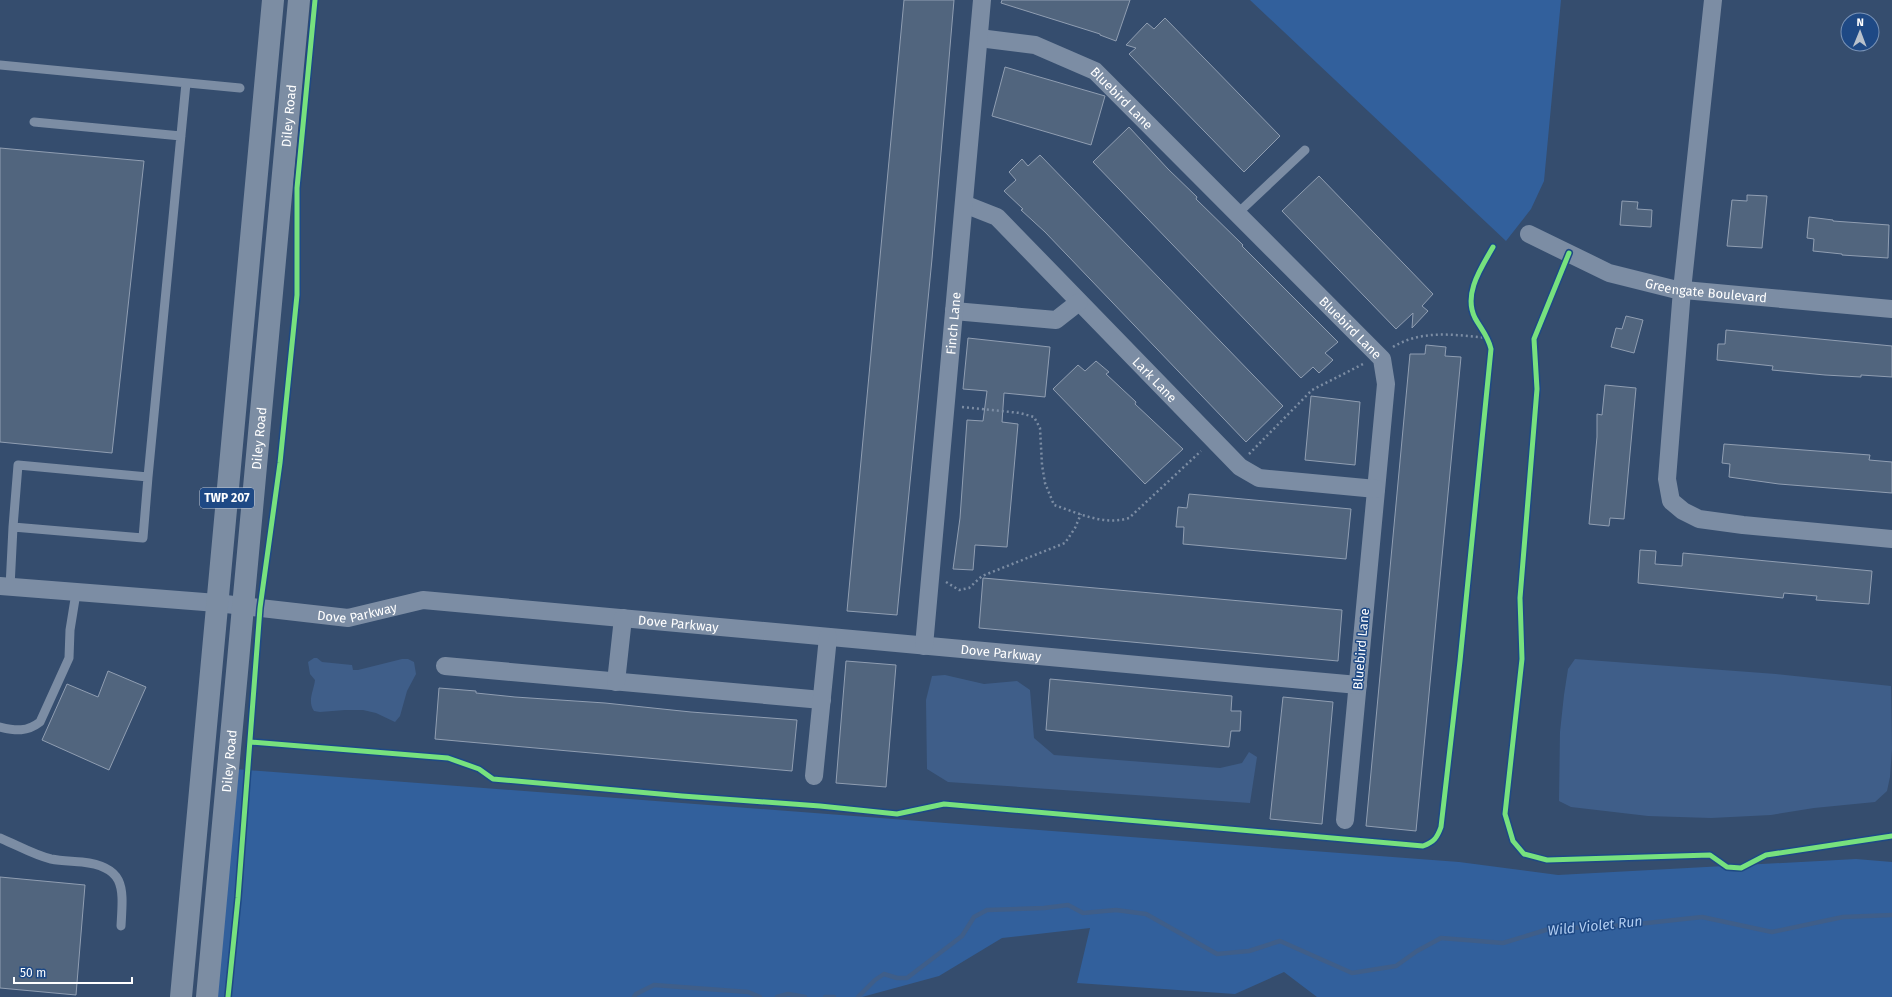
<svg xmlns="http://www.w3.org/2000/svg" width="1892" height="997" font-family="'Fira Sans',sans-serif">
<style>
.green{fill:#32609c}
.water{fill:#3f5e89}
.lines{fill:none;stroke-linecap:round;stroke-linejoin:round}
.stream{stroke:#3f5e89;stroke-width:4.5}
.building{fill:#51657e;stroke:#909eb2}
.path{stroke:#7c8da4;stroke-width:2.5;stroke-dasharray:2 3;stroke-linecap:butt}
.lane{stroke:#7c8da4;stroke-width:9}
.street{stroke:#7c8da4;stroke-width:18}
.highway{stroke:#7c8da3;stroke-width:22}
.cycleway-casing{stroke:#1e4985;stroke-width:8}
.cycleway{stroke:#77e17e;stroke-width:5}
.labels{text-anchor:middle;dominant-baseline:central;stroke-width:3;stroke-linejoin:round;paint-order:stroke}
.shield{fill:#1e4985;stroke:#bcc8da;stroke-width:1}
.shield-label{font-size:12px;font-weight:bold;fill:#fff}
.street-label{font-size:13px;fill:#fff;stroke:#1e4985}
.water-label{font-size:14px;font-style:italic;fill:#b2cef2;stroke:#1e4985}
</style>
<rect width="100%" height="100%" fill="#354d6e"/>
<!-- green -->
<path class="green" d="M1250 0H1561L1544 181 1531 209 1506 241Z
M234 769 1459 862 1558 875 1856 859 1892 862V997H1317L1284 972 1235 994 1077 983 1090 928 1002 938 939 976 862 997H215Z"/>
<!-- water -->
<path class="water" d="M314 658H317L322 662 352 665 353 670H358L402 659H408L414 662 416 674 407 691 400 716 395 722 376 713 363 710H345L320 712 314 711C307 701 314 690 315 680L310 674 308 662Z
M1575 659 1776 674 1891 686 1892 749 1890 777 1887 791 1875 802 1814 808 1771 815 1711 818 1648 816 1571 807 1559 801 1560 732 1564 695 1568 669Z
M945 675 984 684 1017 681 1030 690 1034 738 1054 755 1220 768 1242 763 1249 752 1257 757 1250 803 948 782 927 769 926 700 932 676Z"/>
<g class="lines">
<!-- stream -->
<path class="stream" d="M634 997 636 994 654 985 748 992 760 997
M777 997 788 994 805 997
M825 997H834
M858 997 875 980 884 974 897 978H907L962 936 974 917 987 910 1044 908 1068 905 1083 913 1116 910 1146 914 1217 954 1249 951 1280 941 1352 973 1396 966 1417 951 1441 938 1503 943 1549 929 1629 925 1702 917 1772 932 1843 917 1892 915"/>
</g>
<!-- building -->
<path class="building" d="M904 0H954L932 259 897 615 847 611Z
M1002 0H1130L1116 41 1100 35V34L1001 3Z
M1165 18 1280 136 1244 172 1129 54 1136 48 1126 45 1147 23 1154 29Z
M1005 67 1105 96 1091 145 992 116Z
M1129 127 1168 169 1197 197 1196 199 1243 245 1242 246 1338 342 1325 353 1333 360 1319 373 1313 367 1301 378 1093 162Z
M0 148 144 161 112 453 0 442Z
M1040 155 1283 406 1246 442 1045 232 1021 210 1023 209 1004 191 1016 180 1009 172 1022 159 1028 166Z
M1319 176 1433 294 1422 306 1428 311 1412 328 1413 313 1396 329 1282 211Z
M1747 195 1767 196 1762 248 1727 246 1732 200 1747 201Z
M1622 201 1638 202 1637 209 1652 210 1651 227 1620 225Z
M1809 217 1833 220V221L1889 225 1888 258 1842 255V254L1813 251 1814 239 1807 238Z
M1626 316 1643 320 1634 353 1611 347 1616 328 1622 329Z
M1726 330 1892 346V377L1861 375V377L1825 375 1772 370 1773 366 1717 360 1718 344H1725Z
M968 338 1050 347 1045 397 1004 393 1002 422 1018 424 1007 547 975 545 973 570 953 569 960 518 967 420 983 421 987 391 963 389Z
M1426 345 1446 347 1445 356 1461 357 1416 831 1366 826 1410 354H1425Z
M1096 361 1109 372 1106 374 1136 402 1135 404 1183 449 1145 484 1053 389 1078 365 1085 371Z
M1605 385 1636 388 1624 519 1610 518 1609 526 1589 524 1597 437V414L1602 415Z
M1311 396 1360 402 1355 465 1305 460Z
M1724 444 1870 455 1869 460 1892 462V493L1779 484 1729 477 1730 464 1722 463Z
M1189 494 1351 509 1346 559 1183 544 1184 527H1176L1178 507 1187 508Z
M1640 550 1656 551 1655 564 1682 566 1683 553 1872 571 1869 604 1816 600 1817 596 1784 593 1783 598 1638 583Z
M983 578 1342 610 1338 661 979 628Z
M846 661 896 665 886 787 836 783Z
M108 671 146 687 109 770 42 740 67 684 98 697Z
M1050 679 1232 696 1231 711H1241L1240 731H1231L1229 747 1046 730Z
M439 688 476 691V693L515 697 605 703 691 712 797 720 792 771 435 739Z
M1283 697 1333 702 1322 824 1270 819Z
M0 877 85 885 76 995 0 988Z"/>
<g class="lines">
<!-- path -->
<path class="path" d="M1393 347C1422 329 1456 335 1488 338
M962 407 1020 413 1034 417 1040 428 1042 465 1045 483 1054 505C1078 513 1104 526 1129 518L1201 451
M1249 454 1312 390 1365 363
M946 582 959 590 969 588 982 576 1065 543 1075 528 1081 514"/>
<!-- lane -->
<path class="lane" d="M0 65 240 88
M34 122 181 136
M1238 213 1305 150
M148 477 186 83
M10 587 13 527 18 465 148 477 143 538 13 527
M0 727C16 731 27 732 40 722L69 658 70 630 76 593
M0 838C17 845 34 855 51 859 61 861 72 861 82 862 127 867 123 889 121 926"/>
<!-- street -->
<g class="street">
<path d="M1713 0 1682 290 1667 479 1671 501 1683 511 1699 519 1743 525 1892 539"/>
<path id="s1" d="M979 38 1035 45 1095 71 1382 359 1386 384 1345 820"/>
<path id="s2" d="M964 204 997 217 1240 467 1259 478 1376 489"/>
<path id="s3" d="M1529 234 1609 273 1673 289 1892 309"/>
<path d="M954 311 1056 320 1079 302"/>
<path id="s4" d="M0 586 217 603 348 618 423 600 1358 685"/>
<path id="s5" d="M924 646 982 0"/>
<path d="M445 666 822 700"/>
<path d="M616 682 623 618"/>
<path d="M814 776 828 637"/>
</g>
<!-- highway -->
<g class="highway">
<path d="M181 997 273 0"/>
<path id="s6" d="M207 997 299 0"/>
</g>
<!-- cycleway casing -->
<g class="cycleway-casing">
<path id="cycleway" d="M1569 253 1534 339 1537 389 1520 598 1522 659 1505 814 1513 841 1524 854 1547 860 1710 855 1727 867 1741 868 1766 855 1892 836
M250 742 448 758 479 769 493 779 682 796 820 806 897 814 944 804 1423 846C1434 842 1437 838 1441 827L1460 661 1491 349C1488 336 1481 329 1475 318 1463 294 1481 268 1493 247
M228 997 238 898 260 608 280 463 297 295V188L315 0"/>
</g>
<!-- cycleway -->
<use href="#cycleway" class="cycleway"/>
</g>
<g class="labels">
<!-- shield labels -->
<rect class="shield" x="200" y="488" width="54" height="20" rx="3"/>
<g class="shield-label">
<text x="227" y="498">TWP 207</text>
</g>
<!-- street labels -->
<g class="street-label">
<text stroke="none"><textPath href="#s1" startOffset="160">Bluebird Lane</textPath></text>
<text stroke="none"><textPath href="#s6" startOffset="885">Diley Road</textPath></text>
<text stroke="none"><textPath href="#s3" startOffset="188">Greengate Boulevard</textPath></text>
<text stroke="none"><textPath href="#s5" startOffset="324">Finch Lane</textPath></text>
<text stroke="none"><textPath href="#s1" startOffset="484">Bluebird Lane</textPath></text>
<text stroke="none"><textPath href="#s2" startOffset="262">Lark Lane</textPath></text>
<text stroke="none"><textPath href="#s6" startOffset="561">Diley Road</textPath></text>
<text stroke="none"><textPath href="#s4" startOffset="359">Dove Parkway</textPath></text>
<text stroke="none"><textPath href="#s4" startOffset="683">Dove Parkway</textPath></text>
<text transform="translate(1361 649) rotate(-85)">Bluebird Lane</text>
<text stroke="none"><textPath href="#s4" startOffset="1007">Dove Parkway</textPath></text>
<text stroke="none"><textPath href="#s6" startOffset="237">Diley Road</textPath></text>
</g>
<!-- water labels -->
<g class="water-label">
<text transform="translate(1595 926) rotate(-6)">Wild Violet Run</text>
</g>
</g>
<!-- north arrow -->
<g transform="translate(1860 32) rotate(1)"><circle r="19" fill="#1e4985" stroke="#7892b6"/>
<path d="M0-3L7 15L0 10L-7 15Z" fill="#b8c1cc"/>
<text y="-6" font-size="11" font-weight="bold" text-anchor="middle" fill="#ffffff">N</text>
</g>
<!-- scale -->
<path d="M14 977v6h118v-6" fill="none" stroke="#ffffff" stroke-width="2"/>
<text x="20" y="977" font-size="12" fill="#ffffff" stroke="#1e4985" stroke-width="3" paint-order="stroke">50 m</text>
</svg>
